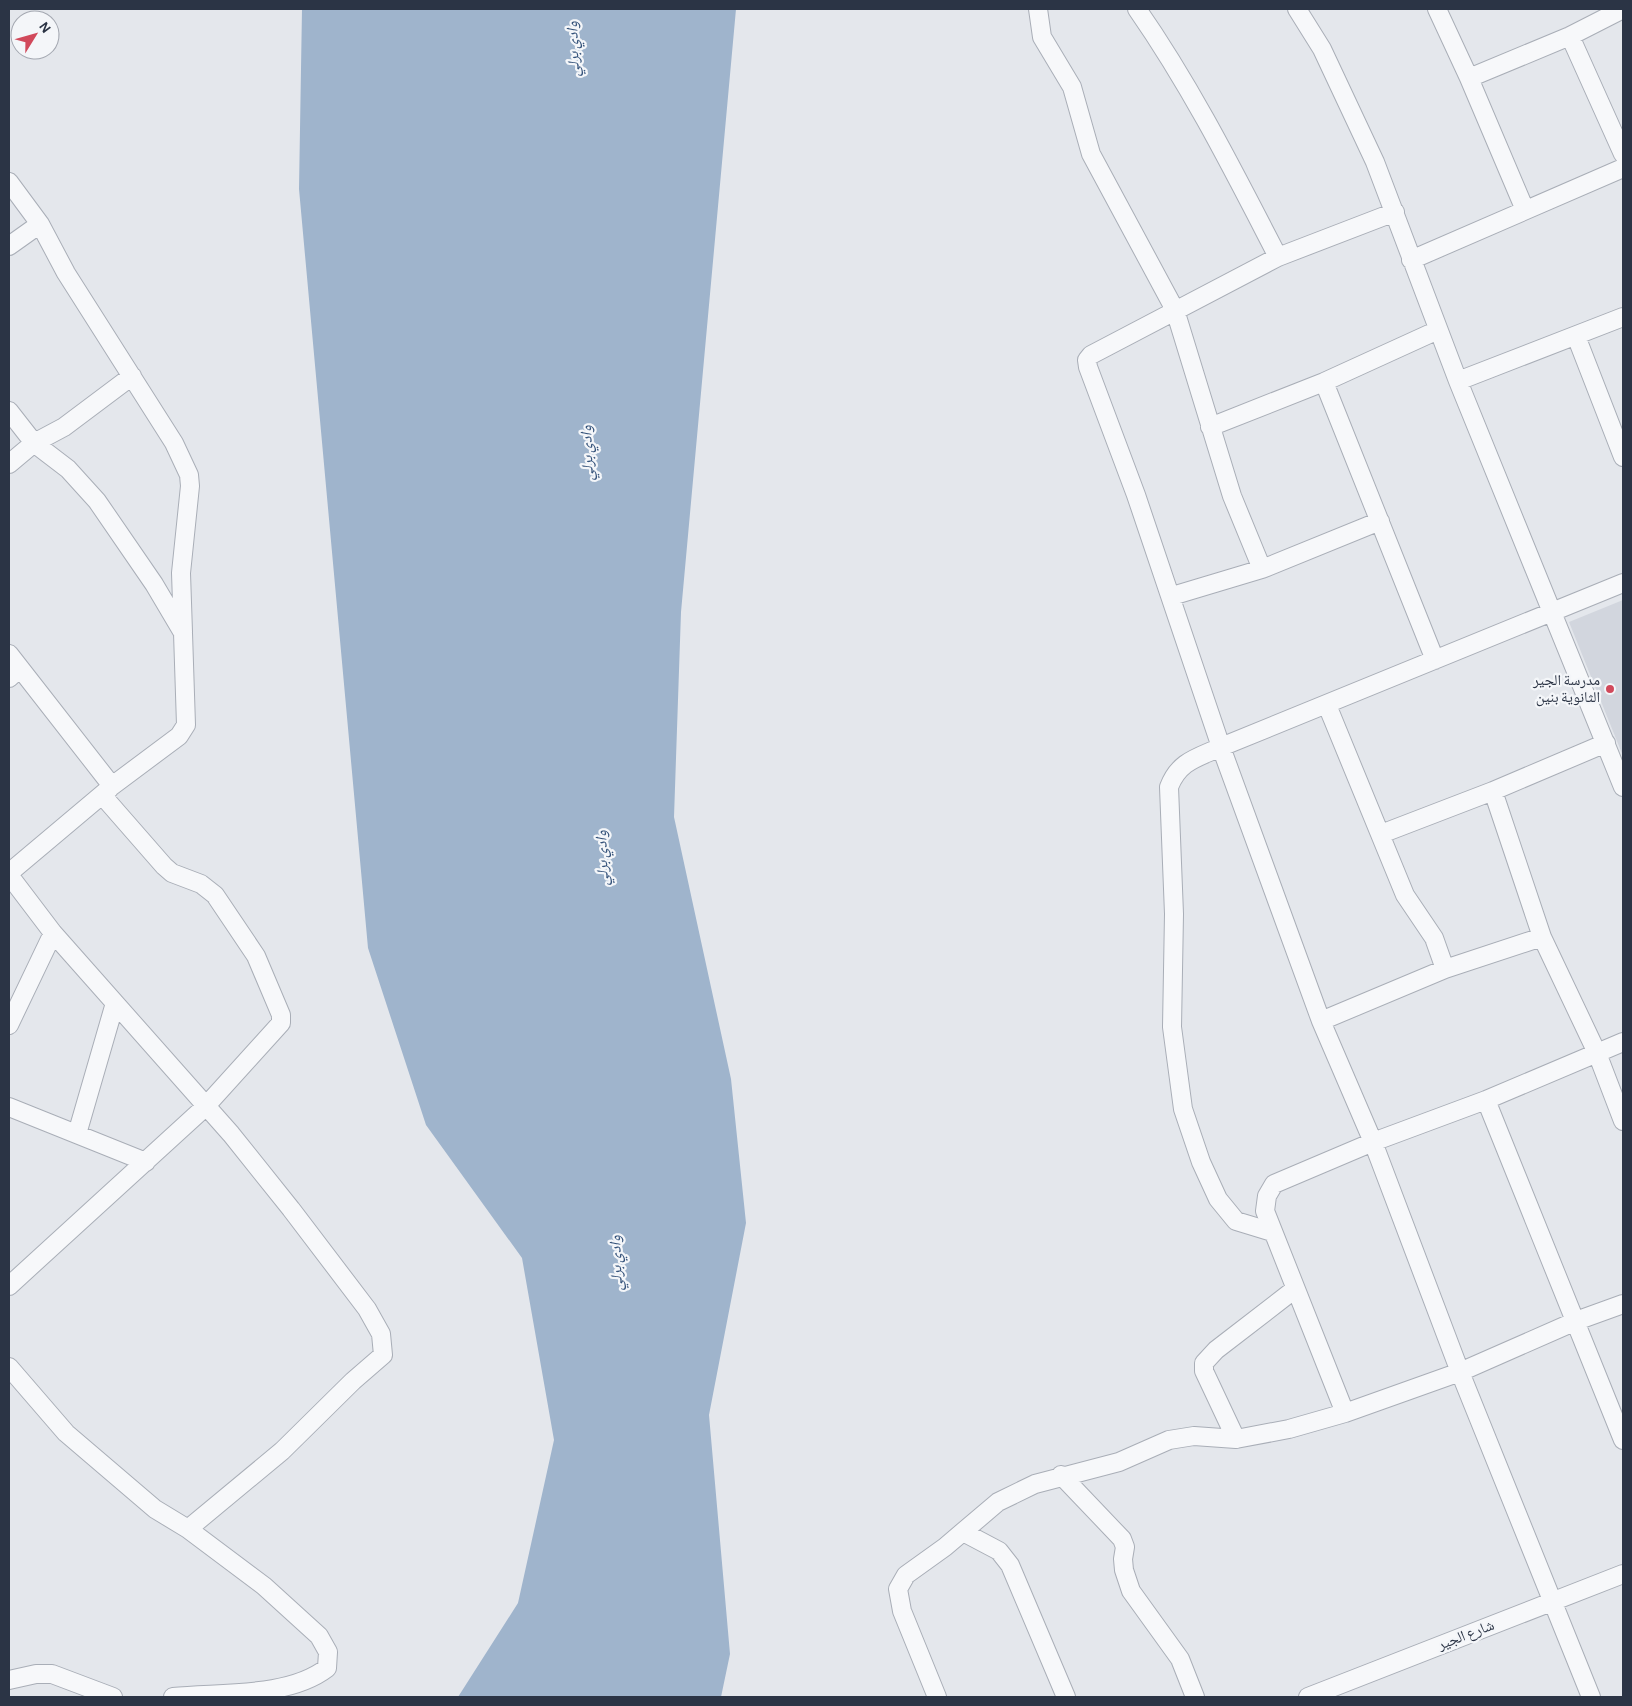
<svg xmlns="http://www.w3.org/2000/svg" width="1632" height="1706" font-family="'Alegreya Sans','Noto Naskh Arabic',sans-serif">
<style>
.built{fill:#d2d6de}
.water{fill:#9fb4cc}
.lines{fill:none;stroke-linecap:round;stroke-linejoin:round}
.street-casing{stroke:#a9aeb7;stroke-width:20}
.street{stroke:#f7f8fa;stroke-width:18}
.poi-dot{fill:#d1495b;stroke:#f4f6f9;stroke-width:2}
.labels{text-anchor:middle;dominant-baseline:central;stroke-width:4.5;stroke-linejoin:round;paint-order:stroke}
.poi-label{font-size:15px;fill:#2b3445;stroke:#f4f6f9;text-anchor:end}
.street-label{font-size:15px;fill:#2b3445;stroke:#f4f6f9}
.water-label{font-size:16px;font-style:italic;fill:#34527a;stroke:#f4f6f9}
</style>
<rect width="100%" height="100%" fill="#e4e7ec"/>
<!-- built -->
<path class="built" d="M1623 600V756L1569 622Z"/>
<!-- water -->
<path class="water" d="M302 9H736L681 612 674 817 731 1079 746 1223 709 1415 730 1654 721 1697H458L518 1603 554 1440 522 1258 426 1125 368 948 299 189Z"/>
<g class="lines">
<!-- street casing -->
<g class="street-casing">
<path id="street" d="M1038 9 1042 37 1072 87 1091 154 1175 310 1232 496 1262 569
M1137 9C1192 88 1234 172 1278 257
M1297 9 1322 49 1375 162 1458 381 1623 787
M1437 9 1469 78 1525 210
M1570 36 1623 154
M1469 78 1570 36 1623 9
M9 182 40 224 66 273 174 443 189 475 190 486 181 573 183 632
M1395 212 1278 257 1091 355 1087 360 1088 367 1136 495 1221 747 1321 1021 1373 1142 1460 1372 1591 1697
M9 246 40 224
M1411 260 1623 168
M1576 336 1623 457
M1458 381 1623 317
M1324 382 1435 660
M9 411 34 443 64 427 132 376
M1210 427 1324 382 1438 330
M9 464 34 443 68 469 97 501 154 584 183 633 186 725 179 736 112 786 9 654
M1172 596 1262 569 1380 521
M9 678 20 668
M1327 705 1405 895 1434 938 1445 969
M1493 791 1542 937 1597 1053 1623 1121
M1381 834 1493 791 1606 743
M9 873 110 788
M9 875 53 933 231 1134 291 1209 367 1309 381 1334 383 1355 353 1381 282 1451 188 1529
M1321 1021 1445 969 1542 937
M9 1025 53 933
M1486 1100 1623 1440
M9 1107 146 1162
M77 1134 115 1003
M1272 1232 1236 1221 1218 1199 1201 1162 1183 1109 1172 1027 1174 914 1169 787C1179 761 1197 758 1221 747L1623 583
M9 1286 205 1107 281 1023V1015L256 956 215 895 201 884 172 873 164 866 102 795
M9 1367 66 1433 155 1509 188 1529 264 1586 319 1636 328 1652 327 1668C288 1698 220 1692 173 1697
M1345 1413 1265 1211 1267 1196 1274 1184 1373 1142 1486 1100 1623 1042
M1236 1439 1204 1371V1363L1216 1350 1295 1289
M1061 1475 1122 1539 1125 1547 1123 1559 1124 1570 1131 1591 1180 1659 1195 1697
M963 1532 999 1551 1010 1565 1066 1697
M9 1680 36 1674H52L113 1697
M937 1697 902 1611 898 1589 906 1575 945 1547 998 1502 1035 1484 1119 1462 1169 1440 1194 1436 1236 1439 1289 1429 1345 1413 1460 1372 1576 1321 1623 1304
M1308 1697 1623 1574"/>
</g>
<!-- street -->
<use href="#street" class="street"/>
</g>
<!-- markers -->
<circle class="poi-dot" cx="1610" cy="689" r="5"/>
<g class="labels">
<!-- poi labels -->
<g class="poi-label">
<text x="1600" y="680">مدرسة الجير<tspan x="1600" dy="17">الثانوية بنين</tspan></text>
</g>
<!-- street labels -->
<g class="street-label">
<text transform="translate(1466 1635) rotate(-21)">شارع الجير</text>
</g>
<!-- water labels -->
<g class="water-label">
<text transform="translate(573 49) rotate(-92)">وادي برلي</text>
<text transform="translate(587 453) rotate(-92)">وادي برلي</text>
<text transform="translate(602 858) rotate(-92)">وادي برلي</text>
<text transform="translate(616 1263) rotate(-92)">وادي برلي</text>
</g>
</g>
<!-- border -->
<rect width="1632" height="1706" fill="none" stroke="#2b3445" stroke-width="20"/>
<!-- north arrow -->
<g transform="translate(35 35) rotate(53)"><circle r="24" fill="#f4f6f9" stroke="#a4a8b1"/>
<path d="M0-4L9 19L0 12L-9 19Z" fill="#d1495b"/>
<text y="-8" font-size="14" font-weight="bold" text-anchor="middle" fill="#2b3445">N</text>
</g>
</svg>
